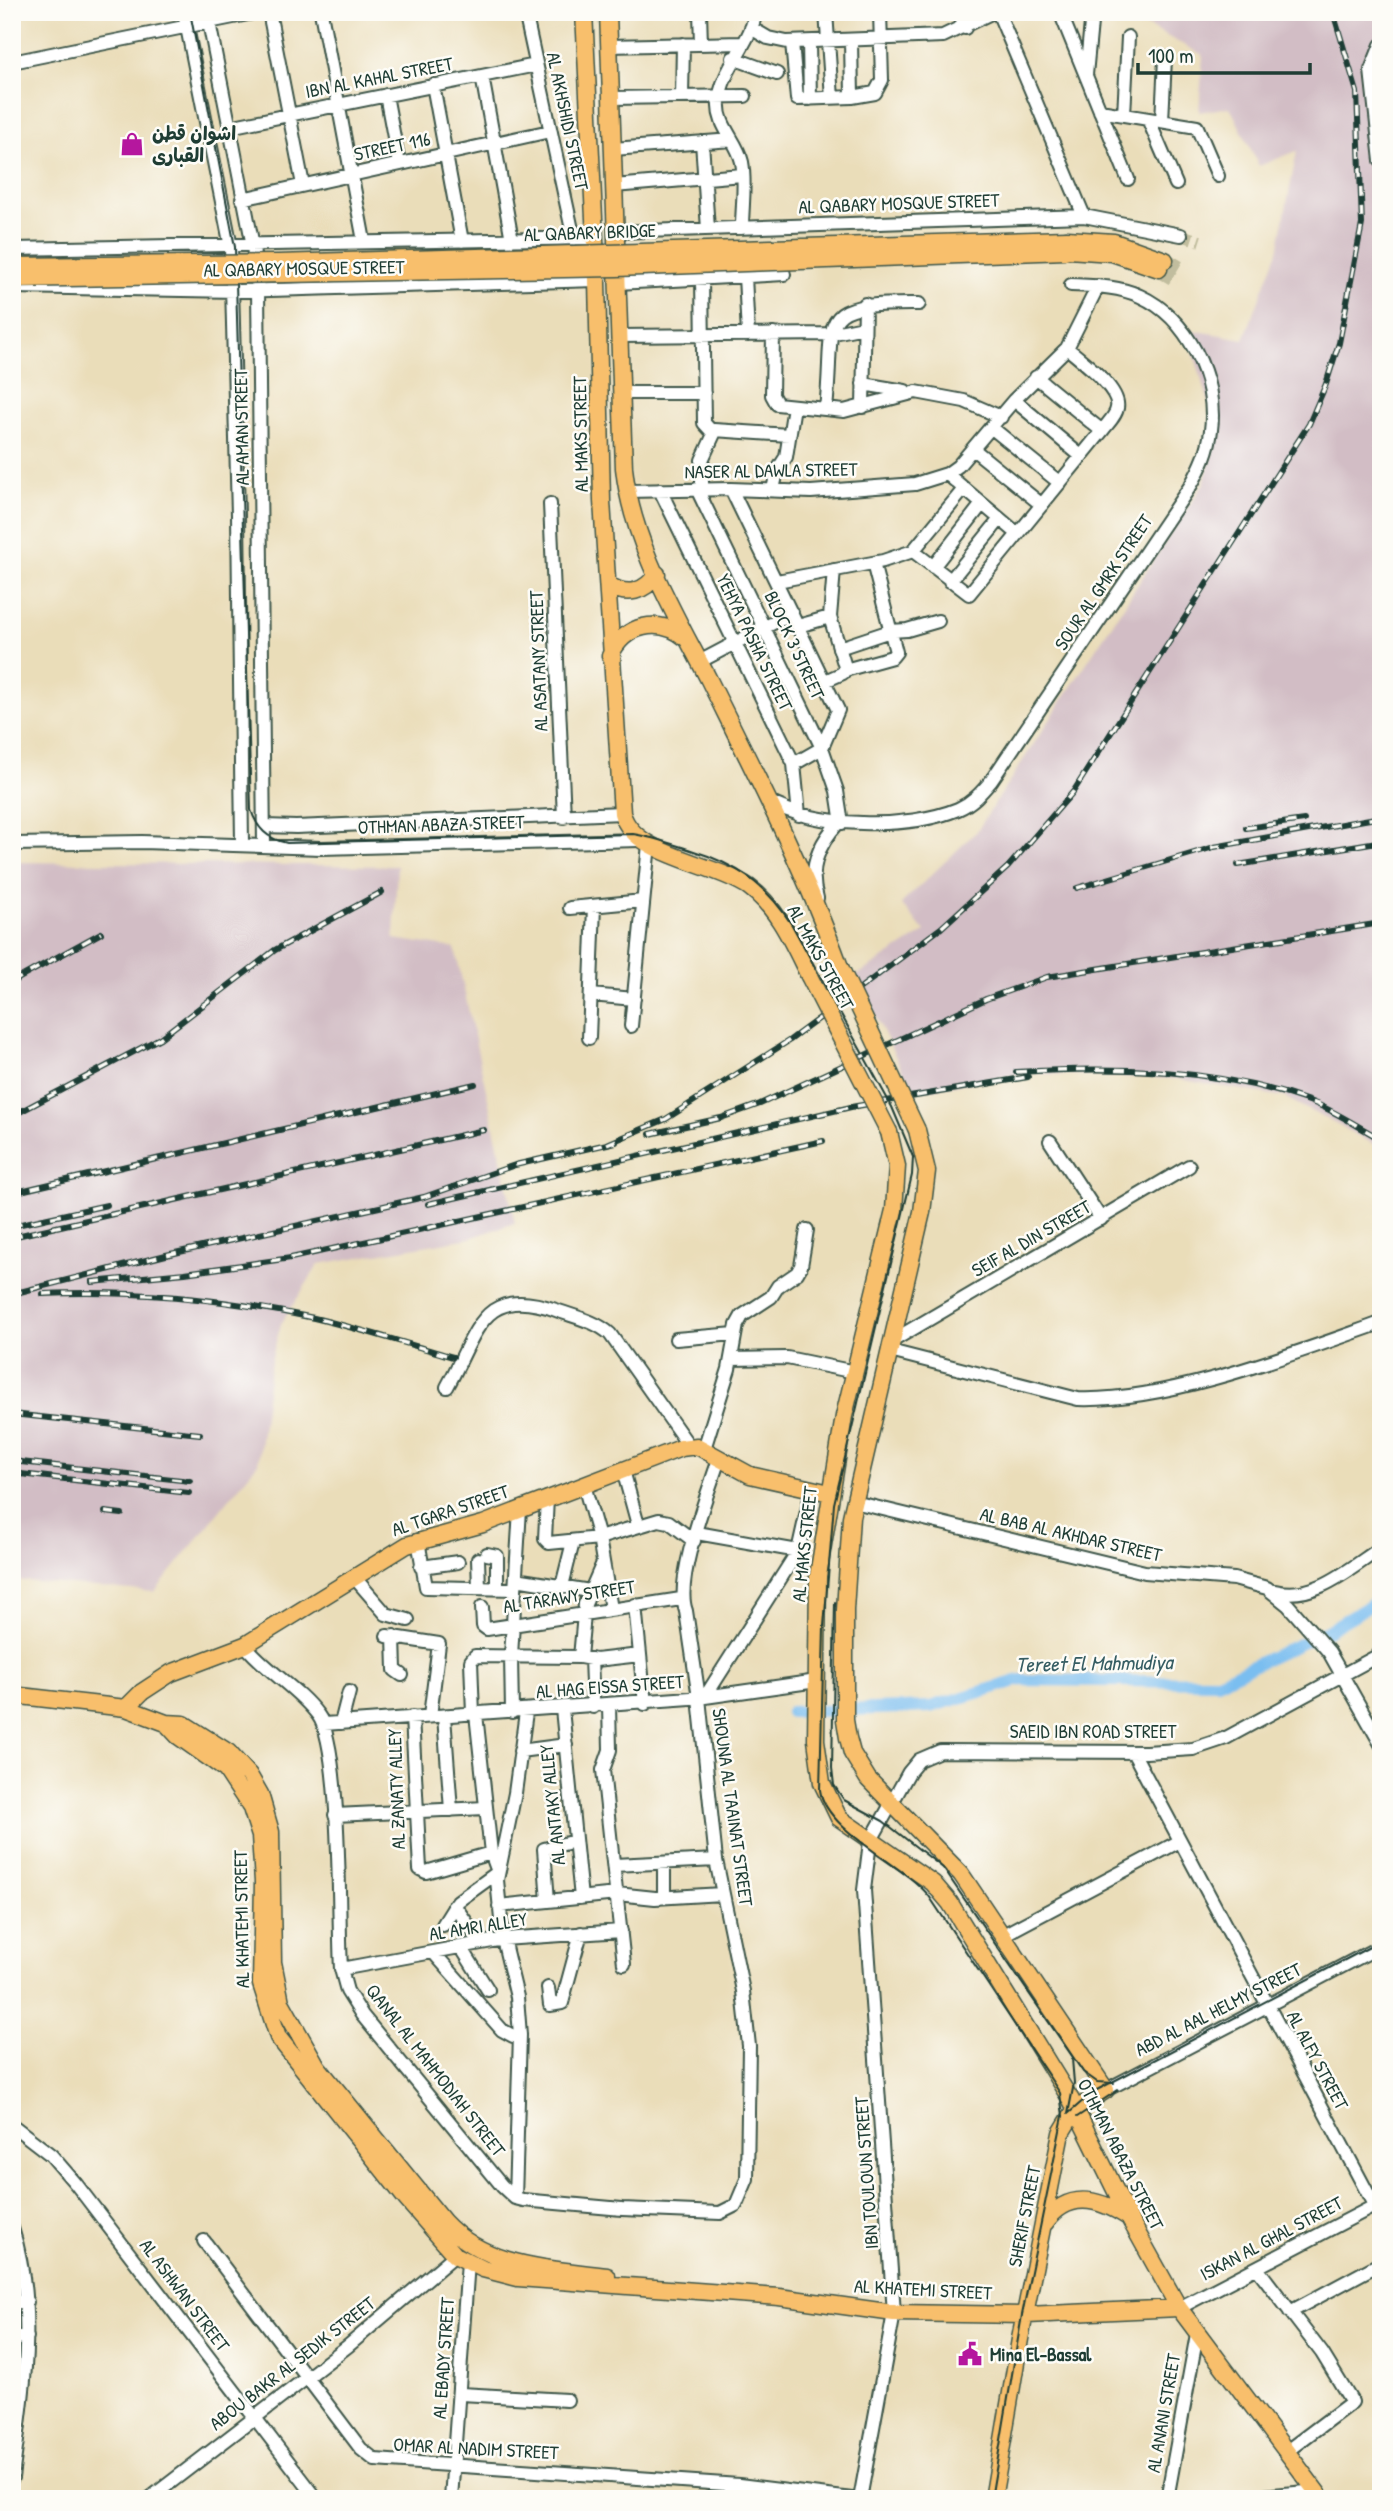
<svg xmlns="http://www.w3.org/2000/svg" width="1393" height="2511" font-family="'Patrick Hand','Playpen Sans Arabic',sans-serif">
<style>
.industrial{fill:#d2bdc5}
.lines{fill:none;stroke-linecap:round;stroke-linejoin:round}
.canal{stroke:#7abef0;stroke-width:12}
.minor-tunnel{stroke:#c1bd9e;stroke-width:12;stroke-dasharray:12 6;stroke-linecap:butt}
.major-tunnel{stroke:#c1bd9e;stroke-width:16;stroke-dasharray:16 8;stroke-linecap:butt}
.minor-casing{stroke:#3d5548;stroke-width:16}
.major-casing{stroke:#3d5548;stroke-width:19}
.minor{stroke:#fff;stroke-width:12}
.major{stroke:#f8bf6c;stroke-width:16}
.tram{stroke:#1f3d34;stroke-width:2}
.rail-casing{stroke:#1f3d34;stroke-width:6}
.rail{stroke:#fdfcf7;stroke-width:3.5;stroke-dasharray:10;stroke-linecap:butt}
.major-bridge-casing{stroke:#3d5548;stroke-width:19;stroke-linecap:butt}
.major-bridge{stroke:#f8bf6c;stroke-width:16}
.labels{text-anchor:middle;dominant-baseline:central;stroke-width:5;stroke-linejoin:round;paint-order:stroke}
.street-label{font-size:19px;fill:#1f3d34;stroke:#fdfcf7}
.poi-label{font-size:19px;font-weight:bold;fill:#1f3d34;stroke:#fdfcf7;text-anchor:start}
.water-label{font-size:21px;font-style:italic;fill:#365d63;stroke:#fdfcf7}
</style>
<rect width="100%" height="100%" fill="#fdfcf7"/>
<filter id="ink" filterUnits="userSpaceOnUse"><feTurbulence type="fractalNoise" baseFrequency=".0143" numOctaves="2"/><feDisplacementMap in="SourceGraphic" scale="14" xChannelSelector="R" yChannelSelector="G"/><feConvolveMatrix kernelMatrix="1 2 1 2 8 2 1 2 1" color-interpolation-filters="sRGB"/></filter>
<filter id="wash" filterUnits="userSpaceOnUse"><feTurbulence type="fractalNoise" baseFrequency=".00686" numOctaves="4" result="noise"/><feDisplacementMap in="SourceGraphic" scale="28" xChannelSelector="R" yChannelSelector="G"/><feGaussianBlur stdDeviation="1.57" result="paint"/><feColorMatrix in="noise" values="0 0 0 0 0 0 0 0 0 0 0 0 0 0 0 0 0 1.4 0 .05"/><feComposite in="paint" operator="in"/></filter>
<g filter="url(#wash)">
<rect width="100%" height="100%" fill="#eaddb9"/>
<!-- industrial -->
<path class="industrial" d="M1120 12H1381V1148L1284 1097 1178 1079 1025 1073 913 1092 856 976 925 932 901 904 977 831 1204 483 1216 438V424L1186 329 1244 339 1278 251 1297 151 1259 166 1230 107 1199 112 1203 55Z
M12 862 397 866 394 939 455 948 515 1223 470 1238 319 1264 281 1324 271 1360 258 1463 155 1592 12 1580Z"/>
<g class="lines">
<!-- canal -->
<path class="canal" d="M791 1712 930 1707 1020 1680 1218 1682 1327 1631 1381 1599"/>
</g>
</g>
<g filter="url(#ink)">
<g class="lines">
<!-- minor-tunnel -->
<path class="minor-tunnel" d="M1181 235 1200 241"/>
<!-- major-tunnel -->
<path class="major-tunnel" d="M1165 260 1182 270
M1159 269 1176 279"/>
<!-- minor casing -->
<g class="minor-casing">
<path id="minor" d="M184 12 231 247 238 515 242 844
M207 12 253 246 258 289 264 846
M269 12 303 185
M321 12 364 241
M525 12 574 239
M700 12 701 44
M826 12 832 98
M959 12 965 28
M998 12 1084 216
M1060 12 1128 179
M751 28 768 38 787 42 943 36 993 12
M851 40 852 97
M792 42 797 99 852 97 875 93 882 80 880 12
M809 42 810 99
M1381 45 1371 70 1381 161
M609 46 742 43
M733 58 777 74
M12 62 258 12
M1086 75 1092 12
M482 76 512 240
M433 85 462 241
M386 95 399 164
M682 97 683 44
M611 98 745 96
M1100 111 1197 127 1218 176
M1124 115 1128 37
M1148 119 1176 184
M1162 121 1165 58
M229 127 536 65
M702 142 708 229
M613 149 732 140
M614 186 742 175
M242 199 550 131
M742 228C742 207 746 183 742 162 737 140 717 126 719 102 721 69 754 39 755 12
M616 232 1084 216 1181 235
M12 249 593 238
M745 276 748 335
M702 278 704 423 714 434 702 460V490
M617 283 784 274
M12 287 238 291 597 280
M773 334 772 395 777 404 844 411 916 392 964 401 1001 417
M619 336 829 334 864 327
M1036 377 1102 431
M863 384 905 391
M621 393H704
M1014 400 1081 456
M863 407 865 304
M826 409C836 318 810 303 919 304
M992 428 1060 483
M714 430 789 435
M973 449 1042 505
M947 474 1018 534
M697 489 822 748 837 791 842 823
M731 489 838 710 822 748 794 764
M660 490 794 764 799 815
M773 490 777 471 786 457 794 406
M627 491 731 489 811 492 915 484 947 474 958 466 1014 400 1067 348 1098 286
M550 504 564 817
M913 551 969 594 1102 431C1107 424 1116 416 1117 408 1121 389 1081 360 1067 348
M933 567 982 504
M777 581 883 561 913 551 964 489
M950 581 1000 519
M798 626 830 617
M839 648 890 631 907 630 938 621
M699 662 792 613
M845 670 892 657 896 652 873 563
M825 681 843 673 845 667 830 617 834 570
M768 801C816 828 907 830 958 809 972 803 981 793 991 781L1191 485C1201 467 1209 450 1211 430 1218 379 1187 317 1140 296 1118 286 1094 286 1071 285
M265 826 296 827 622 813
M12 844 142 842 321 848 640 840
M817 898C808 869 818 845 838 823
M570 908 643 901
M591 995 634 999
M631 1026 649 844
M589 1038 594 906
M1050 1141 1101 1219
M676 1339 735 1334
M892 1341 1189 1166
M890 1351 1078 1399C1169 1402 1295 1353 1381 1323
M731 1359 787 1358 855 1372
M447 1387C478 1331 482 1284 556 1310 575 1317 596 1321 610 1334L689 1446
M704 1449 729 1369 737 1325 742 1316 771 1297 778 1286 797 1273 801 1266 807 1230
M623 1470 638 1525
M584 1485 599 1538 611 1609
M547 1498 545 1539 549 1543 599 1538 659 1520 669 1522 694 1541
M854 1502 1145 1572 1234 1579 1267 1588 1288 1605 1329 1652 1381 1744
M697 1533 798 1551
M418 1540 426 1587 515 1589
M487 1554 497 1556V1588
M478 1559 479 1588
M421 1567 458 1562
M354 1577 386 1614 408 1620
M516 1579 590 1591
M562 1586 573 1542
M1275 1591C1315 1601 1349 1569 1381 1548
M635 1605 645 1704
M482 1607 483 1626 487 1629 681 1599
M387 1636 439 1644 430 1716
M394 1636 395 1670 402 1675
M245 1645C266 1671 298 1688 318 1715 342 1746 338 1922 341 1969L347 1991 362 2015 502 2186 515 2198 523 2200 622 2209 720 2213 736 2205 747 2179 749 2046 743 1991 716 1860 699 1698 686 1611C674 1580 708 1493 719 1459
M580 1657 585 1604 602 1565
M591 1659 593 1707
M705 1697 817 1681
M609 1705 610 1750 603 1770 624 1964
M562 1709 581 1898
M512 1712 511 1656 520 1509
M473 1714 471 1661 475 1656 580 1657 596 1660 640 1655
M444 1716 451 1810
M412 1717 420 1869 426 1872 491 1853
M341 1723 349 1692
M324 1724 705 1697 798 1551 812 1489
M520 1751 566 1745
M1133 1752 1374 2205
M335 1815 485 1808
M664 1863V1897
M614 1865 716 1860
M548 1901 544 1849 575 1841
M454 1905 481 1943
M499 1906 617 1894 655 1898 722 1894
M443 1925 458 1901 498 1872 491 1853 476 1714
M1003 1935 1180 1841
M461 1947 488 1990
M433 1952 502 2030 513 2036 520 2035
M341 1969 503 1939 621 1931
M548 1988 550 2005 562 2003 581 1933
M1106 2090 1381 1946
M12 2125 51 2155 76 2184 317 2499
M515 2198 520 2035 517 1997 503 1939 497 1880 515 1793 526 1712
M12 2228C38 2309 23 2394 12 2478
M204 2241 361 2449 375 2460 739 2485 852 2499
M1257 2268 1322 2353 1352 2402 1287 2451
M12 2302H27
M1179 2308 1380 2203
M1290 2312 1381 2263
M12 2337H27
M461 2394 567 2400
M149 2499 348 2346 455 2255
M451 2499 468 2262
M860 2499 894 2313 864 1890 870 1842 909 1772 919 1760 940 1751 1146 1752 1193 1749 1226 1738 1381 1654
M1167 2499 1197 2334
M1231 2499 1317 2491"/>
</g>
<!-- major casing -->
<g class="major-casing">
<path id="major" d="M584 12 597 280 602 501 622 813C633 856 715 863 749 887 779 909 793 944 809 976
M608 12 624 468C632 543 675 614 709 680 756 775 804 868 840 967
M1067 239 1114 242 1165 260
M1068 250 1112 253 1159 269
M609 585C627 597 645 592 657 574
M610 656C624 624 660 616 687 639
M917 1130 927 1171 922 1212 851 1517 845 1610V1720L848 1738 852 1753 868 1779 961 1874 1106 2090 1075 2110 1061 2133 1020 2339 993 2499
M889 1132 897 1166 894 1210 844 1416 818 1576 816 1740 822 1783 839 1818 933 1883 950 1903 1071 2100 1129 2218 1179 2308 1322 2499
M12 1695 126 1708 166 1723 184 1724 228 1752 249 1775 260 1794 271 1832 273 1962 281 2002 317 2066 444 2222C487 2268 548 2268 607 2276
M126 1708 142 1692 171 1673 245 1645 407 1545 483 1524 681 1448 697 1446 750 1475 830 1493
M166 1723 178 1736 226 1770 251 1808 260 1836 263 1882 261 1984 278 2037 407 2200 455 2255 483 2269 518 2278 779 2297 894 2313 1027 2315 1179 2308
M1045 2223C1068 2190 1098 2198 1128 2217"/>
</g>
<!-- minor -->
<use href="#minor" class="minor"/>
<!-- major -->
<use href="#major" class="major"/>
<!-- tram -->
<path class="tram" d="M190 12 235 247 251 810C257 828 267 839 287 843L633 834C653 837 672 844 691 850 736 864 766 884 792 925L892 1107 913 1157 912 1175 834 1504 824 1626 820 1790C826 1831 903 1864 929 1896L1060 2093 1063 2116 1022 2315 991 2499
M835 1602 832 1768 834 1785 844 1800 883 1821 943 1868 1083 2072 1097 2082 1114 2083
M1069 2113 1093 2092 1381 1941
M1068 2114 1074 2083 1072 2059
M1077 2117 1118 2090"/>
<!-- rail casing -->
<g class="rail-casing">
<path id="rail" d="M1246 828 1304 820
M1238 865 1377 842
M1077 888 1214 847 1381 817
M12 982 101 933
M1016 1072C1115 1066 1215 1068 1309 1101 1334 1110 1358 1127 1381 1139
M12 1116 160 1038 275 950 382 892
M650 1134 721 1118 760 1104 986 999 1047 977 1381 923
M607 1144 666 1119 790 1040 941 928 1008 867 1073 792 1252 513 1309 424 1326 384 1339 343 1362 224 1357 92 1333 12
M12 1193 475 1084
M428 1204 851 1107 1028 1077
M12 1226 107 1205
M12 1237 484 1130
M92 1282 185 1273 291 1258 823 1141
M12 1294 166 1255 424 1197 515 1165 616 1142
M43 1294C133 1290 226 1299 314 1318 361 1329 407 1344 453 1357
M12 1414 200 1434
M12 1461 190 1481
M12 1473 189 1493
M105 1512 122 1514"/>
</g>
<!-- rail -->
<use href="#rail" class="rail"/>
<!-- major-bridge casing -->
<g class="major-bridge-casing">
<path id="major-bridge" d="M12 266 278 263 1067 239
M12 279 617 268 1065 251
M840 967 917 1130
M809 976 889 1132"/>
</g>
<!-- major-bridge -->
<use href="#major-bridge" class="major-bridge"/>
</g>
</g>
<!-- icons -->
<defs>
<g id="shop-bare" transform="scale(1.89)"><path d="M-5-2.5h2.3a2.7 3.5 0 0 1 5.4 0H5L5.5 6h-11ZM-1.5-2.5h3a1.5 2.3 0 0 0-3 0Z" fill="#b5179e" stroke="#fdfcf7" stroke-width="2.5" paint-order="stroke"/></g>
<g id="civic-bare" transform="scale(1.89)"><path d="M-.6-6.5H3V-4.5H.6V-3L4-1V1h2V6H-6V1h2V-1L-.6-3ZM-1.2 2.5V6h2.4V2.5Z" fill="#b5179e" stroke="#fdfcf7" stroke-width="2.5" paint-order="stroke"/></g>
</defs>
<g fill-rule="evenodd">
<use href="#shop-bare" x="132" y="144"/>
<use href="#civic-bare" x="970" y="2354"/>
</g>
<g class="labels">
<!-- street labels -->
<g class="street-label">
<text transform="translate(379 77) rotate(-11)">IBN AL KAHAL STREET</text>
<text transform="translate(568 121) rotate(78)">AL AKHSHIDI STREET</text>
<text transform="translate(392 146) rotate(-12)">STREET 116</text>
<text transform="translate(899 203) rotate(-2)">AL QABARY MOSQUE STREET</text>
<text transform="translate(590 232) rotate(-2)">AL QABARY BRIDGE</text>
<text transform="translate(304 268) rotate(-1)">AL QABARY MOSQUE STREET</text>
<text transform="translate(241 427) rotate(-91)">AL AMAN STREET</text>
<text transform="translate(580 434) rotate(-91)">AL MAKS STREET</text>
<text transform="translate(771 470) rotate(-1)">NASER AL DAWLA STREET</text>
<text transform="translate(1103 582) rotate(-56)">SOUR AL GMRK STREET</text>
<text transform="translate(755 642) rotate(64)">YEHYA PASHA STREET</text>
<text transform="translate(795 645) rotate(65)">BLOCK 3 STREET</text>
<text transform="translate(538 661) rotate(-92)">AL ASATANY STREET</text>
<text transform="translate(441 824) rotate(-2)">OTHMAN ABAZA STREET</text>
<text transform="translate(821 957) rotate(61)">AL MAKS STREET</text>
<text transform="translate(1031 1238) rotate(-30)">SEIF AL DIN STREET</text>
<text transform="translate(450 1510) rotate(-19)">AL TGARA STREET</text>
<text transform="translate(1071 1534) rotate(13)">AL BAB AL AKHDAR STREET</text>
<text transform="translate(804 1544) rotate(-84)">AL MAKS STREET</text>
<text transform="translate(569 1596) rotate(-9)">AL TARAWY STREET</text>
<text transform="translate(610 1686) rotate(-4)">AL HAG EISSA STREET</text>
<text x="1093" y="1731">SAEID IBN ROAD STREET</text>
<text transform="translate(396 1789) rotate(-92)">AL ZANATY ALLEY</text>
<text transform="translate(552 1805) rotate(-96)">AL ANTAKY ALLEY</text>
<text transform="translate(733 1807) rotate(82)">SHOUNA AL TAAINAT STREET</text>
<text transform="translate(241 1919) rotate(-91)">AL KHATEMI STREET</text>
<text transform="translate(478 1926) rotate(-9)">AL AMRI ALLEY</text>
<text transform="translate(1218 2009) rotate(-27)">ABD AL AAL HELMY STREET</text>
<text transform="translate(1318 2060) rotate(62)">AL ALFY STREET</text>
<text transform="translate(436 2070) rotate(52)">QANAL AL MAHMODIAH STREET</text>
<text transform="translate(1121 2154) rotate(63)">OTHMAN ABAZA STREET</text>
<text transform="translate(866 2173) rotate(-94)">IBN TOULOUN STREET</text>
<text transform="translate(1024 2216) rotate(-79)">SHERIF STREET</text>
<text transform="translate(1271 2238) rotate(-28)">ISKAN AL GHAL STREET</text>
<text transform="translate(923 2289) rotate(3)">AL KHATEMI STREET</text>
<text transform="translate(185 2295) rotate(53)">AL ASHWAN STREET</text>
<text transform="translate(443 2358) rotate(-86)">AL EBADY STREET</text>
<text transform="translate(292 2363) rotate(-38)">ABOU BAKR AL SEDIK STREET</text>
<text transform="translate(1163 2413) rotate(-80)">AL ANANI STREET</text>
<text transform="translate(476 2448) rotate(3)">OMAR AL NADIM STREET</text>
</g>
<!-- poi labels -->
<g class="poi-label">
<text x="152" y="133">اشوان قطن<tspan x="152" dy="22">القبارى</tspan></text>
<text x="990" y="2354">Mina El-Bassal</text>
</g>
<!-- water labels -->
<g class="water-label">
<text transform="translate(1094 1663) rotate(-1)">Tereet El Mahmudiya</text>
</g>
</g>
<!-- margin -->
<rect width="1393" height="2511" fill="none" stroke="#fdfcf7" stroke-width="42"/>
<!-- scale -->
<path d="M1138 63v10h172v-10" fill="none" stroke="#1f3d34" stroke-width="3.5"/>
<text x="1148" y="63" font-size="21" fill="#1f3d34" stroke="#fdfcf7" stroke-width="5" paint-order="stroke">100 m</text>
</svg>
